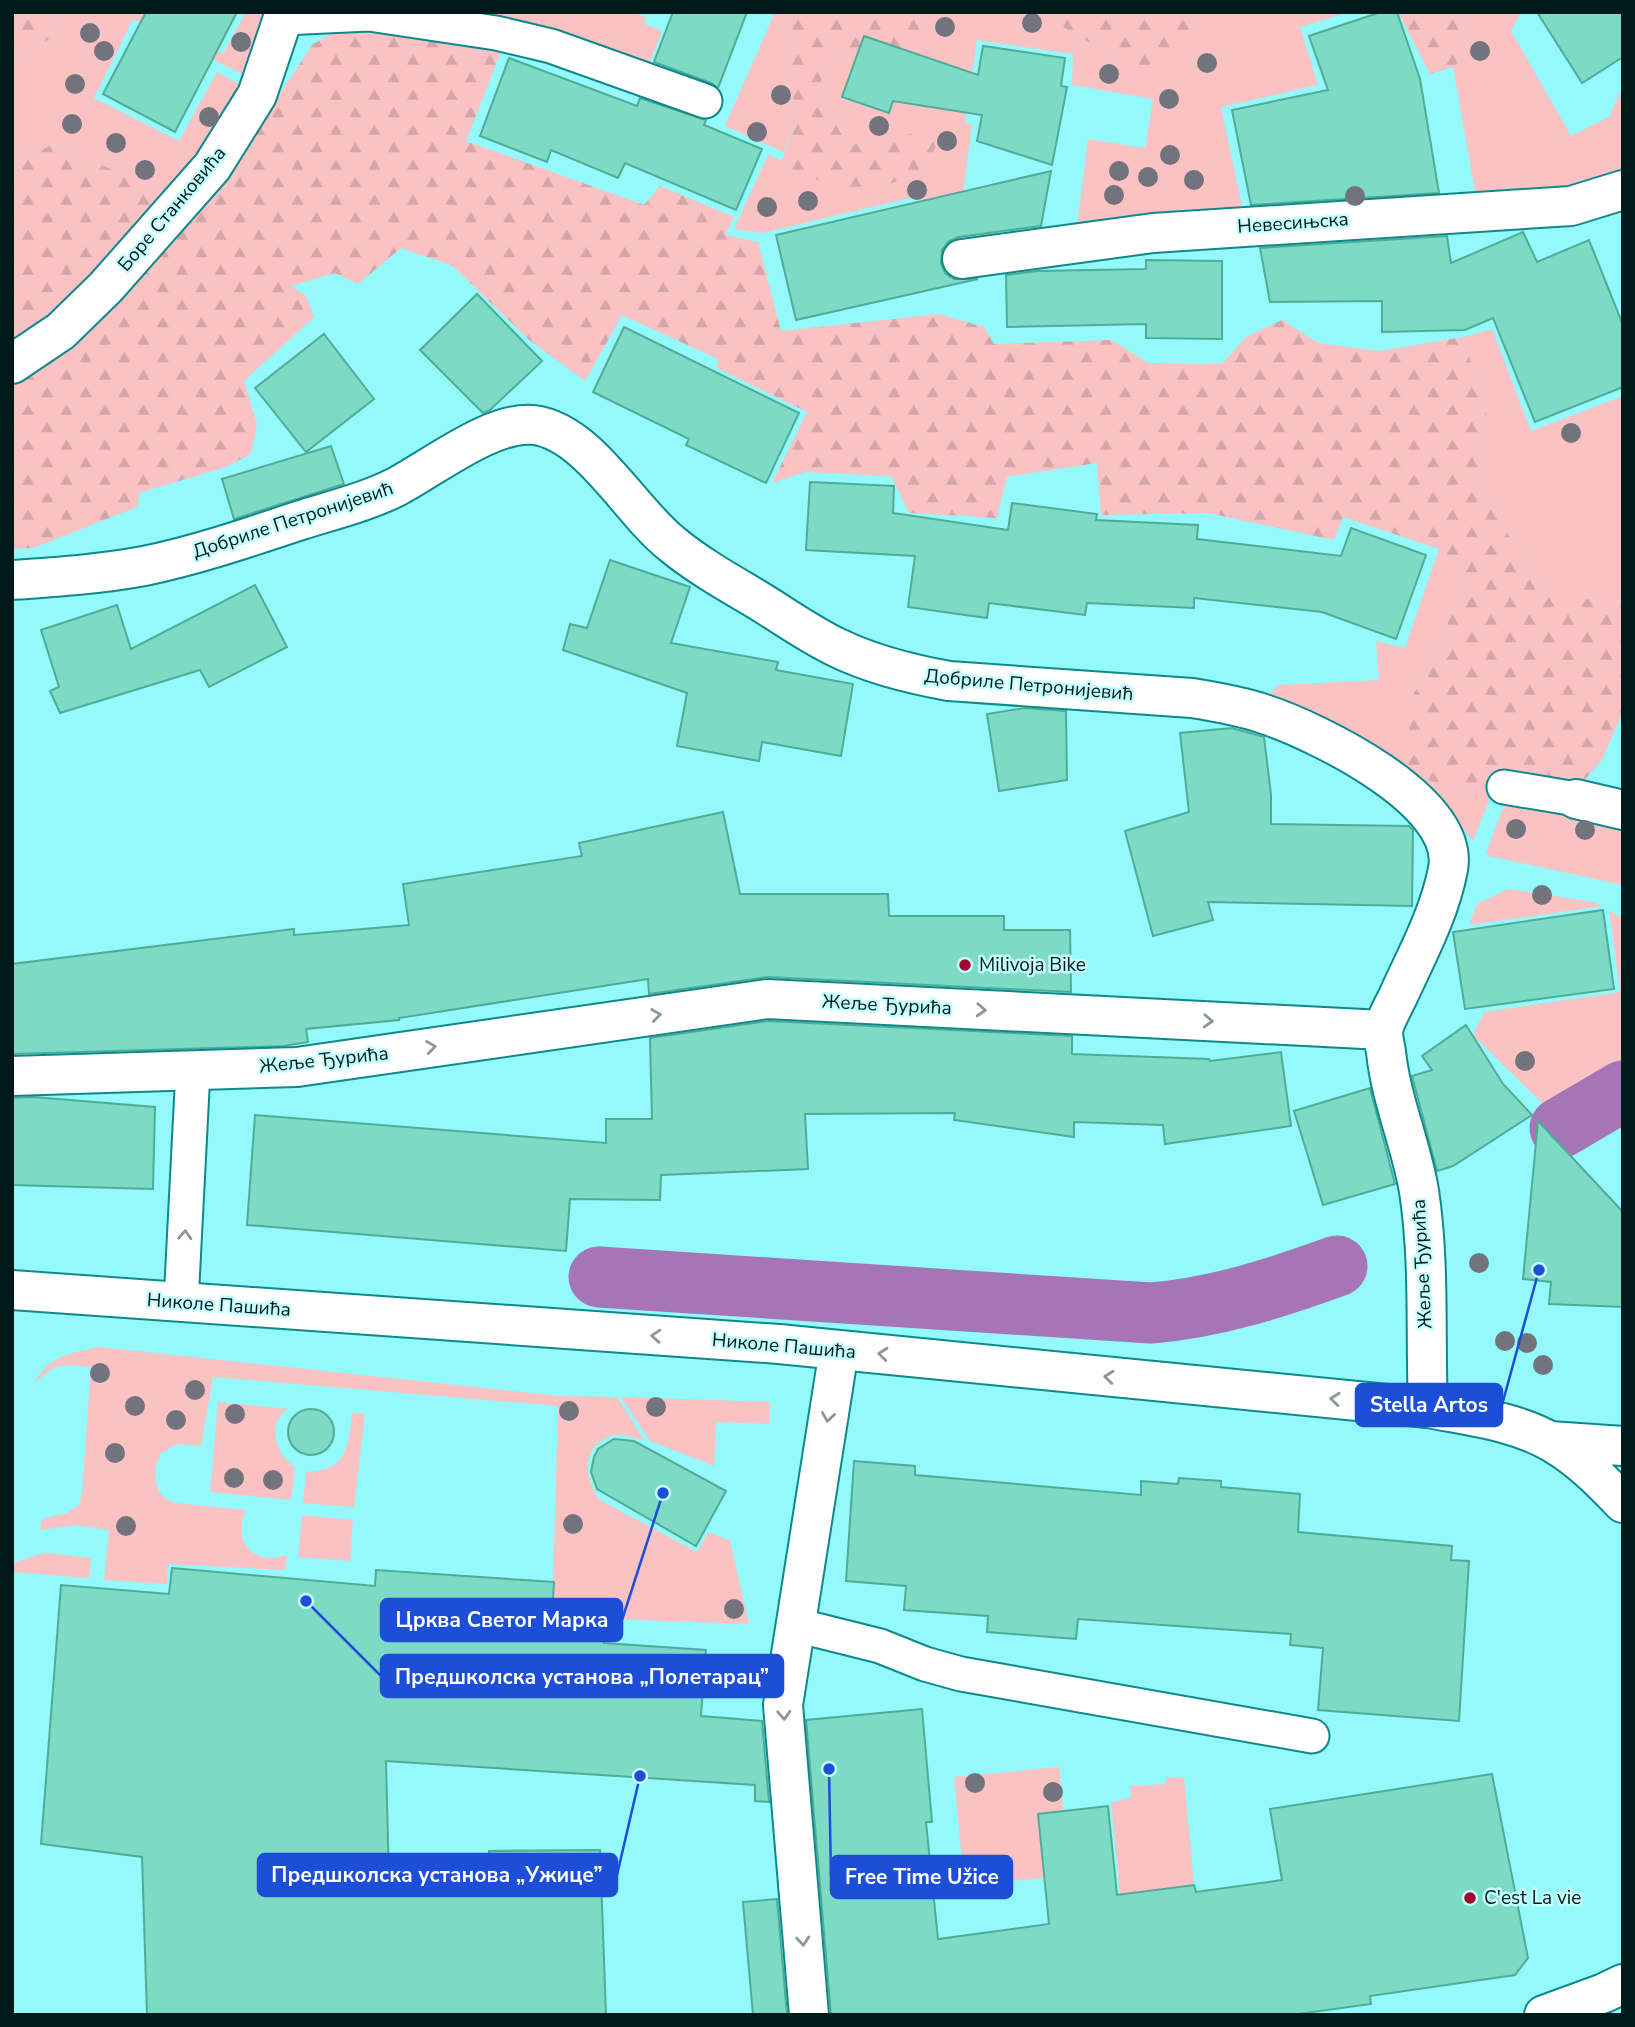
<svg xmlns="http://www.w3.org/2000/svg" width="1635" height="2027" font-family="'Nunito Sans',sans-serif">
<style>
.grass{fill:#fbc2c4}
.forest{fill:url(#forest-firs)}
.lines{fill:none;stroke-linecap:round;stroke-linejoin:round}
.canal{stroke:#a675b8;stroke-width:61}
.building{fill:#7ddac4;stroke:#4eac98;stroke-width:2}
.lane-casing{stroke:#0d898b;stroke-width:37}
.street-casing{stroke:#0d898b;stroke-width:42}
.secondary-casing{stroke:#0d898b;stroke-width:42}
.lane{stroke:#fff;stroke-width:33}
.street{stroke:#fff;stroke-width:38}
.secondary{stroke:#fff;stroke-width:38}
.tree{fill:#73737e}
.oneway{stroke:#8c9898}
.poi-dot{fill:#a30531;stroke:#c5feff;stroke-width:2.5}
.labels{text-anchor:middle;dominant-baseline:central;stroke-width:5;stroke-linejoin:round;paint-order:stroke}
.street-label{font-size:19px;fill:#001a1b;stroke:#c5feff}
.poi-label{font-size:19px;fill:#001a1b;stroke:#c5feff;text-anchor:start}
.leader{fill:none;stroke:#1d4ed8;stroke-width:2.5}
.callout-dot{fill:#1d4ed8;stroke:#c5feff;stroke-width:2.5}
.callout{fill:#1d4ed8;stroke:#1d4ed8;stroke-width:2.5}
.callout-label{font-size:21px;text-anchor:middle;font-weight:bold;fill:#fff}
</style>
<defs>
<pattern id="forest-firs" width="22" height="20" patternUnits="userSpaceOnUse" patternTransform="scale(1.75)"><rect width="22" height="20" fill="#fbc2c4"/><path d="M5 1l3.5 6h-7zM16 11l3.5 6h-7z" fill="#d5a6a8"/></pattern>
</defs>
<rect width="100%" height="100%" fill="#93f9fa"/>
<!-- grass -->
<path class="grass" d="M58 12H145L223 54 246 12H264L244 75 133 19 94 98 179 141 217 72 239 84 216 133 169 194 53 144 12 165V57L50 39Z
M455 12H632L647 18 644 24 662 31 647 70Z
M775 12H788L789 46 785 78 799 112 784 152 725 126Z
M922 12H1053L1060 25 1114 57 1137 80 1193 12H1349L1300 27 1318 85 1221 107 1244 215 1077 226 1088 139 1145 148 1153 99 1072 85 1073 54 977 40 965 123 972 124 961 210 914 197 762 233 734 229 768 155 782 160 798 176 885 137 848 146 817 91 832 53 857 55 843 97 889 112 909 52 932 30Z
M1459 12H1521L1511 31 1571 136 1609 117 1623 86V168C1578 193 1526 192 1476 197L1453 67 1466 55 1465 22Z
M1492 329 1531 431 1623 396V604L1561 597 1539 582 1503 526 1482 486 1488 419 1463 337Z
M1439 549 1463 564 1462 584 1427 679 1414 692 1411 716 1451 788 1492 793 1473 841 1448 811 1268 699 1277 685 1379 680 1376 641 1405 648Z
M1506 800 1623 821V885L1489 856 1486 853Z
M1508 889 1593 902 1603 906 1469 925 1477 904Z
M1609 910 1623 919V1065L1547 1108 1473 1035 1484 1012 1620 992Z
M98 1347 559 1396 617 1397 644 1440C633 1438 621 1433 611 1436 581 1446 584 1480 600 1500L697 1552 708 1532 730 1541 749 1624 552 1617 558 1406 213 1377 201 1446 177 1444 161 1453C151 1471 153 1497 175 1503L246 1510C231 1542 255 1567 287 1555L285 1570 168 1564 167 1584 104 1580 109 1530 76 1525 40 1530 42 1519 67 1513 79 1505 82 1493 91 1367C60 1364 57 1362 34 1384 49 1355 69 1354 98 1347Z
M621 1397 770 1402 769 1424 716 1422 714 1466 650 1441Z
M218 1402 288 1409C266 1423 275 1455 295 1467L291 1500 210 1492Z
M352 1413 365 1414 354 1507 303 1503 306 1472C348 1471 348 1447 352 1413Z
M302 1515 353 1520 350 1561 298 1557Z
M47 1553 91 1558 89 1578 13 1572V1563L40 1554Z
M1059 1767 1063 1811 1038 1814 1044 1878 1000 1882 997 1857 962 1861 954 1777Z
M1184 1777 1194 1885 1120 1895 1111 1802 1131 1798 1130 1786 1165 1784V1778Z"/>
<!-- forest -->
<path class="forest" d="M12 12H58L50 39 12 57Z
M788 12H922L933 30 909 52 863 36 857 55 832 53 817 91 848 146 885 137 911 134 937 144 924 171 887 185 852 187 798 176 782 160 799 112 785 78 789 45Z
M1053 12H1196L1197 39 1174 61 1137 81 1114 57 1060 25Z
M1398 12H1459L1465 22 1466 55 1453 67 1430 74Z
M372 27 503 46 466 141 644 205 660 186 734 217 725 235 758 242 781 331 939 314 984 327 994 344 1112 340 1148 363 1222 364 1246 337 1282 320 1318 343 1380 351 1463 337 1488 419 1482 486 1503 526 1539 582 1561 596 1623 604V711L1602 760 1579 786 1492 793 1451 788 1406 772 1407 741 1414 692 1427 679 1462 584 1463 564 1439 549 1343 517 1334 540 1208 513 1101 515 1097 463 1007 477 997 518 909 513 891 476 805 472 772 483 807 412 717 368 718 359 622 315 585 381 528 339 453 266 401 248 358 284 335 273 291 286 306 296 314 317 244 381 257 424 251 454 226 467 139 493 137 507 33 548 12 549V382L201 205 250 146 281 92 313 44 337 31Z
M53 144 169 194 90 282 12 346V165Z"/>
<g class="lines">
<!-- canal -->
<path class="canal" d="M1560 1128 1623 1091
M599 1277 1151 1313C1215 1308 1276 1288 1337 1266"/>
</g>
<!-- building -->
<path class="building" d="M146 12H237L175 132 103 94Z
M673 12H747L718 88 711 83 654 62Z
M1381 12H1397L1420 79 1439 193 1251 205 1232 110 1328 90 1309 36Z
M1537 12H1623V57L1582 83Z
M864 36 978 75 983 46 1065 58 1061 86 1067 87 1052 165 977 141 982 115 893 101 889 113 842 97Z
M509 58 637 106 640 98 706 120 704 125 762 149 736 210 625 163 618 178 551 150 547 162 480 136Z
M1051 171 1041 226 959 237 949 241 942 250 941 263 945 273 954 279H978L796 320 776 235Z
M1523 232 1537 262 1589 240 1623 325V387L1535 422 1493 318 1465 330 1382 332V301L1270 302 1260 248 1447 236 1451 263Z
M1146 260 1222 261V339L1146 338V324L1007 327 1006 275 1037 271 1146 269Z
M477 294 542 361 490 410 483 413 420 350Z
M624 327 799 413 766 483 686 445 689 439 593 392Z
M324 334 374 399 306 452 255 388Z
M331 446 344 484 234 519 222 479Z
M810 482 894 486 893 513 1008 530 1012 503 1097 514 1096 520 1198 525 1197 539 1341 556 1351 528 1426 555 1396 639 1322 612 1194 598V608L1087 603 1085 615 989 603 987 618 908 607 915 556 806 550Z
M610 560 690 587 671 643 778 662 776 670 853 684 841 756 762 742 759 761 677 746 687 693 563 650 570 624 587 628Z
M255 585 287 647 209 687 200 670 60 713 50 691 59 687 41 630 117 605 131 649Z
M1025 708 1066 711 1067 780 999 791 987 714Z
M1232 728 1264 737 1271 795V824L1409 826 1413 830 1412 906 1208 902 1213 920 1153 936 1125 831 1189 812 1180 733Z
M723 812 740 894H888L889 916H1004V930H1070L1071 992 768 977 649 994 648 979 399 1018V1020L306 1029 308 1042 284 1046 12 1054V964L294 929V935L409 925 403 884 582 856 579 843Z
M1603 910 1614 989 1465 1009 1453 932Z
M768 1021 1072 1036V1054L1209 1059 1210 1061 1281 1052 1291 1126 1165 1144 1163 1125 1074 1122V1137L954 1120 955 1113 805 1114 808 1169 661 1175 660 1200 570 1199 566 1251 247 1225 255 1115 606 1143V1119H652L650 1038Z
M1466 1025 1503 1084 1532 1115 1453 1166 1437 1171 1412 1076 1432 1070 1422 1056Z
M1370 1088 1395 1184 1323 1205 1294 1111Z
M33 1097 155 1107 153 1189 12 1185V1098Z
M1538 1121 1623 1212V1307L1549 1304 1551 1282 1523 1279Z
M288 1432a23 23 0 1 1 46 0a23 23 0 1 1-46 0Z
M614 1439 634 1441 726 1491 696 1546 597 1489 591 1472 594 1457 598 1449Z
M854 1461 915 1466V1475L1141 1495V1481L1178 1484 1179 1478 1221 1481V1487L1300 1494 1298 1532 1452 1546 1451 1560 1469 1561 1459 1721 1318 1710 1323 1648 1290 1645 1291 1634 1078 1619 1076 1639 987 1632 988 1616 904 1610 906 1586 846 1581Z
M172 1568 375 1586 376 1570 554 1582 551 1629 605 1633 604 1643 706 1650 701 1716 762 1721 769 1802 755 1801V1785L386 1761 389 1881 489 1878V1851L600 1850 606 2015H147L142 1857 41 1844 61 1585 169 1594Z
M922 1709 932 1822H926L938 1939 1049 1924 1038 1814 1108 1806 1117 1895 1194 1885 1196 1892 1282 1880 1270 1809 1492 1774 1528 1958 1515 1975 1370 1996 1371 2004 1291 2015H831L806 1720Z
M777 1899 787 2015H753L743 1902Z"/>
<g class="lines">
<!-- lane casing -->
<g class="lane-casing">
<path id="lane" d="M283 18 369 14 496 33 551 46 705 101
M1504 787 1576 799
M181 1303 193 1070
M796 1625 880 1646 925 1664 961 1674 1312 1736"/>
</g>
<!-- street casing -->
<g class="street-casing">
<path id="street" d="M962 259 1153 233 1571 206 1623 190
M12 364 61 331 106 287 212 167 257 95 285 12
M12 580C56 577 101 574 144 566 197 555 250 537 301 520 333 510 366 502 396 487 432 468 493 420 534 425 589 432 630 511 672 544 696 564 724 580 751 596 780 613 808 634 838 648 873 665 910 674 949 681L1192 698C1217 702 1241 706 1264 714 1316 731 1461 801 1448 869 1440 912 1418 953 1400 992 1395 1004 1385 1019 1383 1031 1383 1038 1385 1046 1386 1052 1391 1100 1411 1144 1419 1191 1430 1263 1425 1336 1428 1408
M1576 799 1623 810
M12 1076 297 1067 767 999 1383 1030
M809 2015 783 1705 839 1350"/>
</g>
<!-- secondary casing -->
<g class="secondary-casing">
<path id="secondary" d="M12 1290 779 1344 1428 1408C1469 1416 1516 1421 1553 1443 1580 1459 1601 1480 1623 1503
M1550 1441 1623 1446
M1544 2015 1604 1993 1623 1984"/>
</g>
<!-- lane -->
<use href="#lane" class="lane"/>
<!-- street -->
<use href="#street" class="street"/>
<!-- secondary -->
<use href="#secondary" class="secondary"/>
</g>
<!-- trees -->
<g class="tree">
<circle cx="1032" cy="23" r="10"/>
<circle cx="945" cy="27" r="10"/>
<circle cx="90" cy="33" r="10"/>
<circle cx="241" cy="42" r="10"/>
<circle cx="104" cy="51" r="10"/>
<circle cx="1480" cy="51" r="10"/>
<circle cx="1207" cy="63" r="10"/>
<circle cx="1109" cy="74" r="10"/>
<circle cx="75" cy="84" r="10"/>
<circle cx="781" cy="95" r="10"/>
<circle cx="1169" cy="99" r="10"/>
<circle cx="209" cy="117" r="10"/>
<circle cx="72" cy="124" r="10"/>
<circle cx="879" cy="126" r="10"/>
<circle cx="757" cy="132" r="10"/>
<circle cx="947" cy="141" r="10"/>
<circle cx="116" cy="143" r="10"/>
<circle cx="1170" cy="155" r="10"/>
<circle cx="145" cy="170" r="10"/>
<circle cx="1119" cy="171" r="10"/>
<circle cx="1148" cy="177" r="10"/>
<circle cx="1194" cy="180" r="10"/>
<circle cx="917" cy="190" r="10"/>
<circle cx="1114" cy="195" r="10"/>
<circle cx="1355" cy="196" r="10"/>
<circle cx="808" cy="201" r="10"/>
<circle cx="767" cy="207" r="10"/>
<circle cx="1571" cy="433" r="10"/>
<circle cx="1516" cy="829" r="10"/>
<circle cx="1585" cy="830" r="10"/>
<circle cx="1542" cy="895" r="10"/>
<circle cx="1525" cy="1061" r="10"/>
<circle cx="1479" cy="1263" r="10"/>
<circle cx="1505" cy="1341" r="10"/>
<circle cx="1527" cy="1343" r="10"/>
<circle cx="1543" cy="1365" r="10"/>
<circle cx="100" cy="1373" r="10"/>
<circle cx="195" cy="1390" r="10"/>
<circle cx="135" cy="1406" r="10"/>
<circle cx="656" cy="1407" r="10"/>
<circle cx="569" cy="1411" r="10"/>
<circle cx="235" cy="1414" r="10"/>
<circle cx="176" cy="1420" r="10"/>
<circle cx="115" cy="1453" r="10"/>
<circle cx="234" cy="1478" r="10"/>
<circle cx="273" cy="1480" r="10"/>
<circle cx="573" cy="1524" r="10"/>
<circle cx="126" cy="1526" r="10"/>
<circle cx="734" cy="1609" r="10"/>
<circle cx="975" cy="1783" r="10"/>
<circle cx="1053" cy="1792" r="10"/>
</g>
<!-- one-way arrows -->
<defs><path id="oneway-chevron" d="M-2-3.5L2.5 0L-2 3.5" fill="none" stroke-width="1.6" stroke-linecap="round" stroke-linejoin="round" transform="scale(1.75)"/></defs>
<g class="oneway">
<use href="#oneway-chevron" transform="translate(981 1010) rotate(3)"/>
<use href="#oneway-chevron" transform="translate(656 1015) rotate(-8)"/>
<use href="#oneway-chevron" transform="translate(1208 1021) rotate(3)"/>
<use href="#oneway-chevron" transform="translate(431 1047) rotate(-8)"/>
<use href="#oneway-chevron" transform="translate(185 1235) rotate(-87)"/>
<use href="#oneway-chevron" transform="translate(656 1336) rotate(-176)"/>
<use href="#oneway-chevron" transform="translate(883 1354) rotate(-174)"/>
<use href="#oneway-chevron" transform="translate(1109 1377) rotate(-174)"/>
<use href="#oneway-chevron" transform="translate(1335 1399) rotate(-174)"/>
<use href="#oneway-chevron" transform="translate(828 1417) rotate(99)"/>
<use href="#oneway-chevron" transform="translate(784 1715) rotate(87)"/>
<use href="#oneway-chevron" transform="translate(803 1941) rotate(85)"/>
</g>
<!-- markers -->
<g class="poi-dot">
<circle cx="965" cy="965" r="7"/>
<circle cx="1470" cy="1898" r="7"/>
</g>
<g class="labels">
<!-- street labels -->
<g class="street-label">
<text transform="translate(172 209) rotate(-50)">Боре Станковића</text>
<text transform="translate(1293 223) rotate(-4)">Невесињска</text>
<text transform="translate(293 520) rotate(-18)">Добриле Петронијевић</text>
<text transform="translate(1029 685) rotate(5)">Добриле Петронијевић</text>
<text transform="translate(887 1005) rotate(3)">Жеље Ђурића</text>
<text transform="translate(324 1060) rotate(-6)">Жеље Ђурића</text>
<text transform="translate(1422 1264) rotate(-93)">Жеље Ђурића</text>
<text transform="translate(219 1305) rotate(4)">Николе Пашића</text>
<text transform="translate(784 1346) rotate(5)">Николе Пашића</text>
</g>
<!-- poi labels -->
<g class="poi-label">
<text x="979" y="965">Milivoja Bike</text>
<text x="1484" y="1898">C'est La vie</text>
</g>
</g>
<!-- callouts -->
<path class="leader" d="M1539 1270L1502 1405M663 1493L622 1620M306 1601L381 1676M640 1776L617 1875M829 1769L831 1877"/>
<g class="callout-dot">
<circle cx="1539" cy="1270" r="7"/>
<circle cx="663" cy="1493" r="7"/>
<circle cx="306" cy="1601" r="7"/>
<circle cx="640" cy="1776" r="7"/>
<circle cx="829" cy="1769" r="7"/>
</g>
<g class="callout">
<rect x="1356" y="1384" width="146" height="42" rx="7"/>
<rect x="381" y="1599" width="241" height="42" rx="7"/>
<rect x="381" y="1655" width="402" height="42" rx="7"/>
<rect x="258" y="1854" width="359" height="42" rx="7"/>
<rect x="831" y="1856" width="181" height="42" rx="7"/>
</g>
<g class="callout-label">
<text x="1429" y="1412">Stella Artos</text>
<text x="502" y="1627">Црква Светог Марка</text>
<text x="582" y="1684">Предшколска установа „Полетарац”</text>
<text x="437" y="1882">Предшколска установа „Ужице”</text>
<text x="922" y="1884">Free Time Užice</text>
</g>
<!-- border -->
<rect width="1635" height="2027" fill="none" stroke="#001a1b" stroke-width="28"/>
</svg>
